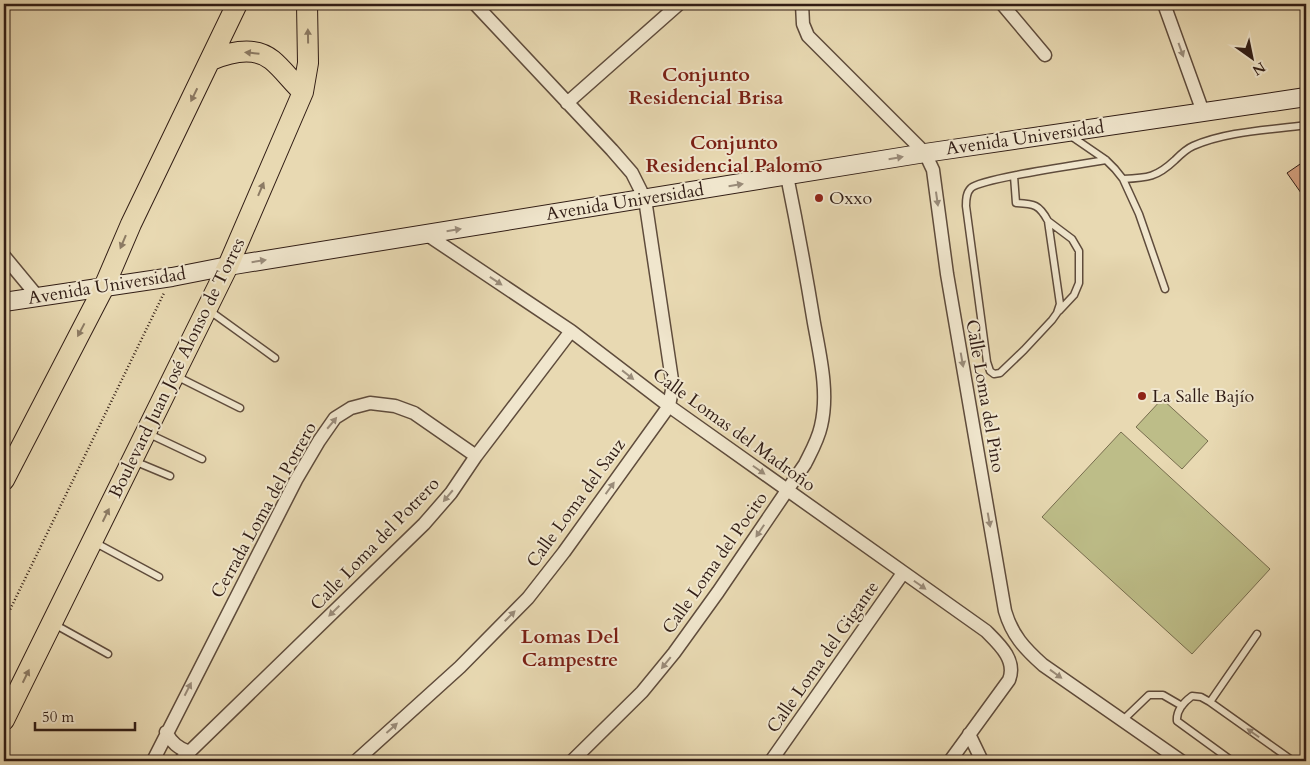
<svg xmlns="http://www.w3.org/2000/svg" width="1310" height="765" font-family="Cardo,serif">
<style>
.green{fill:#bdbd88;stroke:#776d4e}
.building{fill:#d4a07f;stroke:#311d15}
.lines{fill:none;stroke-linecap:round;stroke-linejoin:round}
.lane-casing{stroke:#5f4c3c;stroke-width:9}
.street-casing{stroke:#5f4c3c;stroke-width:15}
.secondary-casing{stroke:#311d15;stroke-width:20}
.primary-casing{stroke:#311d15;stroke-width:22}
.path{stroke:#311d15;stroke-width:2.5;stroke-dasharray:1 2.5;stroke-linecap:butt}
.lane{stroke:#f0e6cd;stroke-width:6}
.street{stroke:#f0e6cd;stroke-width:12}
.secondary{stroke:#f0e6cd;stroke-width:18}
.primary{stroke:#e8d9b2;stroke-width:20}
.oneway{fill:#8c7b64}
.oneway2{fill:#9a8c7a}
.poi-dot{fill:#8f2418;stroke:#f0e6cd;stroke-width:2}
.labels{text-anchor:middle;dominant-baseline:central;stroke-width:4;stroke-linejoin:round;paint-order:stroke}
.street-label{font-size:18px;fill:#311d15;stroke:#f0e6cd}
.poi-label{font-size:18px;fill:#311d15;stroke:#f0e6cd;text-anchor:start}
.quarter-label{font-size:20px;font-weight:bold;fill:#7a1f14;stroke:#f0e6cd}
</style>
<rect width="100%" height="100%" fill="#e8d9b2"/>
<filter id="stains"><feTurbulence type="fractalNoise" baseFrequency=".004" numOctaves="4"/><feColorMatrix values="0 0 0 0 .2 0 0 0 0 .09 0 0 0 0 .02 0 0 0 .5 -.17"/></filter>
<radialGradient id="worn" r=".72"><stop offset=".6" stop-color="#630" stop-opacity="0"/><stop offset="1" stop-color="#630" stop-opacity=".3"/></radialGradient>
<!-- green -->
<path class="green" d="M1162 399 1208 441 1182 469 1136 427Z
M1121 432 1270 569 1192 654 1042 517Z"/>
<!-- building -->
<path class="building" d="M1306 160V200L1287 173Z"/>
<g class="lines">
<!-- lane casing -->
<g class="lane-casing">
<path id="lane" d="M1071 136 1106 160 1115 169 1123 179 1139 214 1165 289
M1014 176 1016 203C1034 204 1039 204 1048 221L1060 304 1057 313 1052 320 1024 350 1000 373 994 374 990 371 987 362 966 206C966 200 966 193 971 188 982 178 1084 164 1106 160
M1123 179C1148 178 1157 177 1175 160 1181 154 1186 149 1193 146 1227 131 1270 130 1306 125
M1048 221 1072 239 1079 251V283L1074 295 1059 311
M210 311 275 358
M176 376 240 408
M147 433 202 459
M134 461 170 476
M94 542 159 577
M54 624 108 654
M1210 702 1257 634
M1122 721 1149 695H1163L1182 706
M1232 761 1177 721C1176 711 1184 702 1192 696L1201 697 1210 702 1293 761"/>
</g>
<!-- street casing -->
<g class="street-casing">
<path id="street" d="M802 4 803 24 808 36 925 153 933 170 947 274 1005 611C1012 635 1024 648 1043 665L1181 761
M1002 4 1045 55
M1164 4 1203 112
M567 103 679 4
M426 234 571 331 669 406 986 631C999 644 1017 660 1009 680L950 761
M4 256 38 297
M166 732C172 743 178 748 189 752
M969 734 982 761
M153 761 296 480 319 441 335 418 351 408 370 403 395 406 414 413 476 456
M180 761 424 524 451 493 476 456 571 331
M356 761 460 667 528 598 564 552 669 406 672 390V380L645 199 632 173 612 150 475 4
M572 761 642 692 674 653 718 592 805 464C811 452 818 440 821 426 829 393 820 356 814 323 806 274 797 225 787 176
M771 761 903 573"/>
</g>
<!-- secondary casing -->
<g class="secondary-casing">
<path id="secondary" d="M4 302 172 277 228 266 925 153 1306 97"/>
</g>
<!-- primary casing -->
<g class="primary-casing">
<path id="primary" d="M211 60C230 52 255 46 272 60 283 69 292 82 303 92
M4 480 104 287 131 224 237 4
M4 720 228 266 303 92 308 63 307 4"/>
</g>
<!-- path -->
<path class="path" d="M4 622 164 293"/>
<!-- lane -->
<use href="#lane" class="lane"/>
<!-- street -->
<use href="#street" class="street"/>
<!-- secondary -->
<use href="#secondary" class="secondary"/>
<!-- primary -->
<use href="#primary" class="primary"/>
</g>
<!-- one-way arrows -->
<defs><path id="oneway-solid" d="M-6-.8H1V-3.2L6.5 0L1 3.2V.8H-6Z" transform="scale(1.25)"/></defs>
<g class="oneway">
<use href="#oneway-solid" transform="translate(308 36) rotate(-91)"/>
<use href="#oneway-solid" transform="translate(252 53) rotate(-174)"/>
<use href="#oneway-solid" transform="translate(194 95) rotate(116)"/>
<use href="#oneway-solid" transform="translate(261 189) rotate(-67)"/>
<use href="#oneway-solid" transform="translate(123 242) rotate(113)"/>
<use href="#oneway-solid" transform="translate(81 330) rotate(118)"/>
<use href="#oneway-solid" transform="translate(106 515) rotate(-64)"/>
<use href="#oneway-solid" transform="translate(26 676) rotate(-64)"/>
</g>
<g class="oneway2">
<use href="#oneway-solid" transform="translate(1181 50) rotate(70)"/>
<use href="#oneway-solid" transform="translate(896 158) rotate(-10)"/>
<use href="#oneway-solid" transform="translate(736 185) rotate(-9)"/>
<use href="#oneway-solid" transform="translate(937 199) rotate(82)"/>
<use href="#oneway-solid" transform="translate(454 230) rotate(-9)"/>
<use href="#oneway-solid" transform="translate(259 261) rotate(-9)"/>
<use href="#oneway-solid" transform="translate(496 281) rotate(34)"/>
<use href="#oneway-solid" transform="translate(962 360) rotate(80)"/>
<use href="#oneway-solid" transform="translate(628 375) rotate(38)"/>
<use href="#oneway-solid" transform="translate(332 423) rotate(-50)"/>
<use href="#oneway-solid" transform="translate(759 470) rotate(35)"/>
<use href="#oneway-solid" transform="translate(610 488) rotate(-54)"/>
<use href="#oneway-solid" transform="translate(448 496) rotate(130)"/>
<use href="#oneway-solid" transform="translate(989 520) rotate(80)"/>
<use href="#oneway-solid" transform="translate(760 531) rotate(124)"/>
<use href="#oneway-solid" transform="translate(920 585) rotate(35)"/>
<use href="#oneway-solid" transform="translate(334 611) rotate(136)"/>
<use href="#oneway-solid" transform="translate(510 616) rotate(-45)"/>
<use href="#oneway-solid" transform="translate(666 663) rotate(129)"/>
<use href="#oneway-solid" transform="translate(1056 674) rotate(36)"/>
<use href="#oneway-solid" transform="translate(188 689) rotate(-63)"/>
<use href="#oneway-solid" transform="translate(392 728) rotate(-42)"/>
<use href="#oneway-solid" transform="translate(1253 733) rotate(-145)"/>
</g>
<!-- markers -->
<g class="poi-dot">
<circle cx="819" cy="198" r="5"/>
<circle cx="1142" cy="396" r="5"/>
</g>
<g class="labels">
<!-- street labels -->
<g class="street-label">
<text transform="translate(1025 138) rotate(-8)">Avenida Universidad</text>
<text transform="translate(625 202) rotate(-9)">Avenida Universidad</text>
<text transform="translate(107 286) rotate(-9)">Avenida Universidad</text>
<text transform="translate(177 368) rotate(-64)">Boulevard Juan José Alonso de Torres</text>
<text transform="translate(985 396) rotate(80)">Calle Loma del Pino</text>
<text transform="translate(734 430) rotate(36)">Calle Lomas del Madroño</text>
<text transform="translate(576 503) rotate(-54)">Calle Loma del Sauz</text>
<text transform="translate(264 510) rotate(-61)">Cerrada Loma del Potrero</text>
<text transform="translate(375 544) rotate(-46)">Calle Loma del Potrero</text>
<text transform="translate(715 563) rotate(-55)">Calle Loma del Pocito</text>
<text transform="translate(823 657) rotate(-55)">Calle Loma del Gigante</text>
</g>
<!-- poi labels -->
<g class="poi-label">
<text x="829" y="198">Oxxo</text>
<text x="1152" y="396">La Salle Bajío</text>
</g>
<!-- quarter labels -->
<g class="quarter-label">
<text x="706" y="74">Conjunto<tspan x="706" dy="23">Residencial Brisa</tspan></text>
<text x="734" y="142">Conjunto<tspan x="734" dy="23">Residencial Palomo</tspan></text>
<text x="570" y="636">Lomas Del<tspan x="570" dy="23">Campestre</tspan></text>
</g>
</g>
<!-- margin -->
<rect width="1310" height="765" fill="none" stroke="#e8d9b2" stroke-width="20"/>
<rect x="5" y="5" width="1300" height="755" fill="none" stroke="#311d15" stroke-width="2.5"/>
<rect x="10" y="10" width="1290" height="745" fill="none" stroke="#311d15"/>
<!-- north arrow -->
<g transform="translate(1252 58) rotate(147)" stroke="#f0e6cd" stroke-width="4" paint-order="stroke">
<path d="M0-4L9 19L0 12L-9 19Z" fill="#311d15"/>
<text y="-8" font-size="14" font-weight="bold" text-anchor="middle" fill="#311d15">N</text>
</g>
<!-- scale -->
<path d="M35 722v8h100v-8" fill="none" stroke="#311d15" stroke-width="2.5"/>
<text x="42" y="722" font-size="15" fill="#311d15" stroke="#f0e6cd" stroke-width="4" paint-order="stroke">50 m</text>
<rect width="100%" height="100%" filter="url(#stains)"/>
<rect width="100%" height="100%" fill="url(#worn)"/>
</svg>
